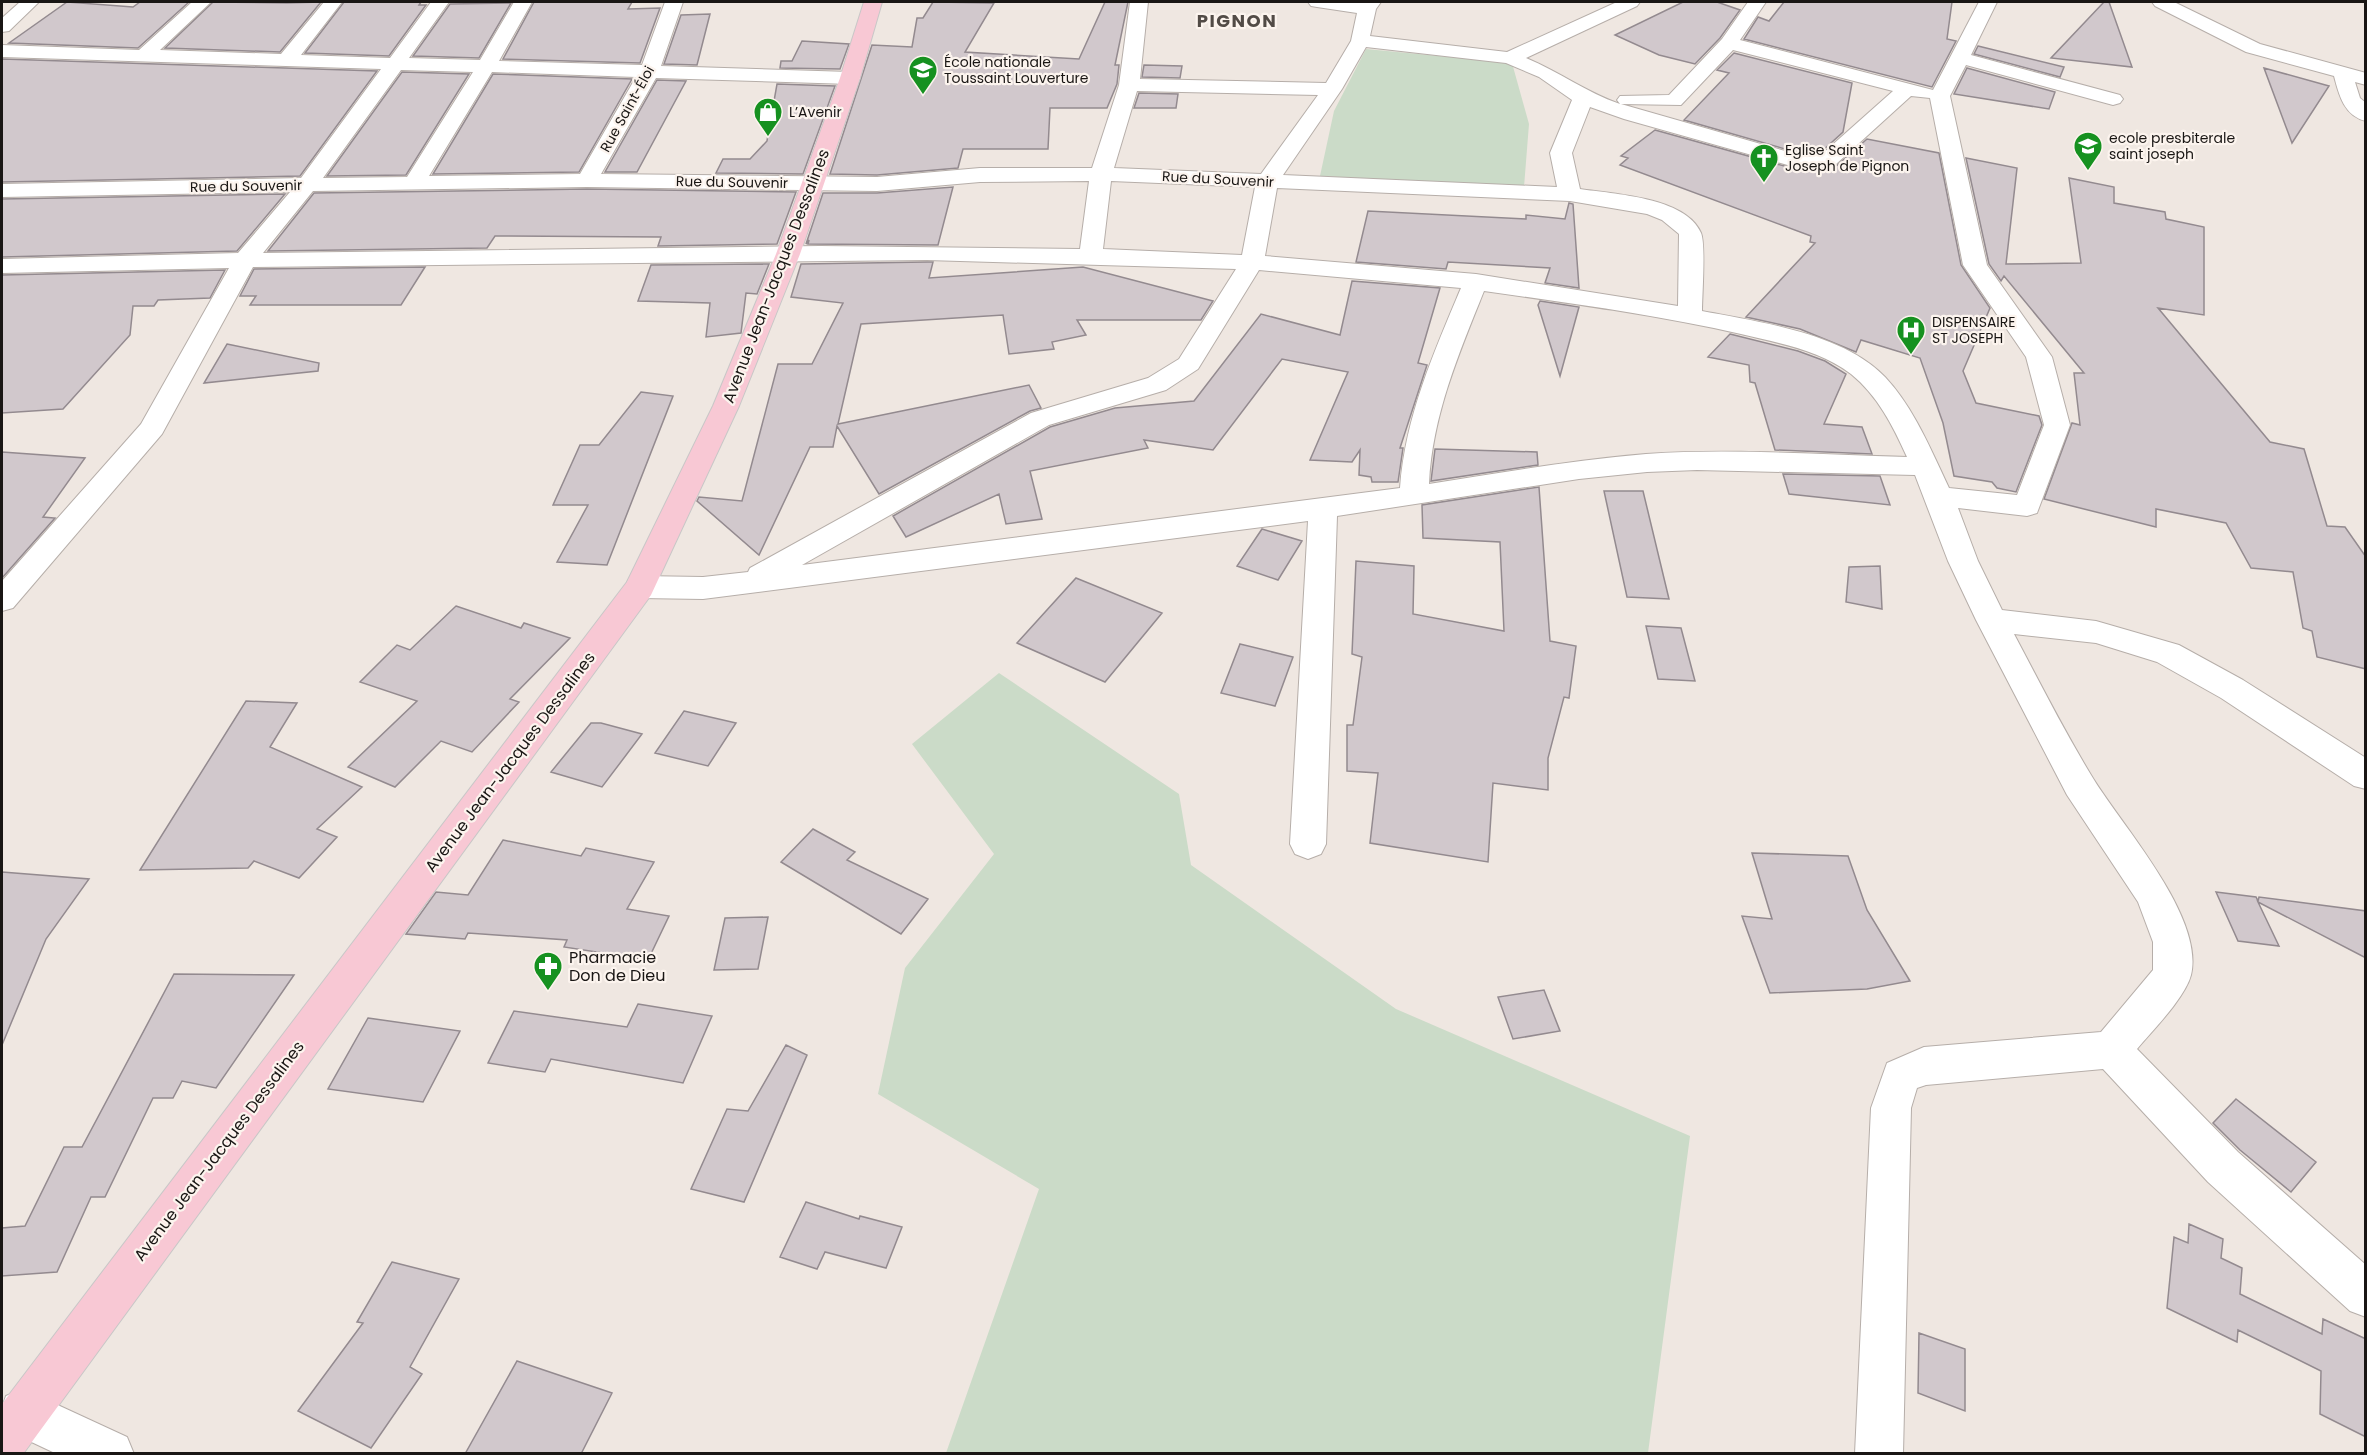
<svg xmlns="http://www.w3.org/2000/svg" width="2367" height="1455" font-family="Poppins,sans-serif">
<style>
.green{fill:#cbdbc8}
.building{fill:#d1c8cc;stroke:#938a8f;stroke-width:1.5}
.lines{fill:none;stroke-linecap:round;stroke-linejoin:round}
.minor-casing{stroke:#b6aea9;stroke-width:2}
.major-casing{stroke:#c8c7c7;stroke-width:2}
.minor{fill:#fff;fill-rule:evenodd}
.major{fill:#f8c8d4;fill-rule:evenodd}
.labels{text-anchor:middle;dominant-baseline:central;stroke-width:4.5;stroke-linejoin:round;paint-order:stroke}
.far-poi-label{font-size:14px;fill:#191614;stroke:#fcf4ee;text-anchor:start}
.far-street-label{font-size:14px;fill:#191614;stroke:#fcf4ee}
.street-label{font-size:16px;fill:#191614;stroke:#fcf4ee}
.poi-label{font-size:16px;fill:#191614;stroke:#fcf4ee;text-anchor:start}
.far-district-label{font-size:18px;font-weight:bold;letter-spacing:1.5px;fill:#524b46;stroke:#fcf4ee}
</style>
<rect width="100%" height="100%" fill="#efe7e1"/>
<!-- green -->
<path class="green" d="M1366 49 1512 63 1529 124 1524 187 1320 176 1334 111Z
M999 673 1179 794 1191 865 1396 1009 1690 1136 1648 1453H946L1039 1189 878 1094 905 968 994 854 912 744Z"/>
<!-- building -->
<path class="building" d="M67 2 133 7 140 2H189L138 48 9 43Z
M213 2 287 3 321 2 280 52 165 48Z
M344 2H421L419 5H426L389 56 305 53Z
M534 2H632L628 9 660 8 640 63 503 59Z
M933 2 994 3 965 52 1079 59 1105 2H1128L1115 65H1119L1117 84 1107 108H1050L1048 149H963L958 168 877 175 830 174 872 45 912 47 917 18H923Z
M1683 2H1717L1740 10 1720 38 1695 64 1659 55 1615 35Z
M1784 2H1952L1947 39 1956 41 1932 87 1744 39 1758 17 1769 21Z
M2104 2H2109L2132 67 2051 58Z
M511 3 479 58 413 56 450 4Z
M710 14 697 65 664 64 681 15Z
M802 41 849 44 840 69 780 68 781 61H792Z
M1978 46 2064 67 2060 77 1974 54Z
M1734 53 1852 83 1843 132 1820 153 1806 155 1684 120 1729 73 1717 70Z
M2 59 377 71 300 176 2 182Z
M1144 65 1182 66 1180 78 1142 77Z
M1967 68 2055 92 2049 109 1954 94Z
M2264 68 2329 86 2292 143Z
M402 72 469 74 406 175 327 176Z
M493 74 632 79 579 172 433 174Z
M657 80 686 81 637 172H605Z
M777 84 835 86 803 174 716 173 723 159H750L767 141Z
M1139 93 1178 94 1176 108H1134Z
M1655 130 1802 171 1835 167 1867 139 1939 153 1961 265 1990 308 1963 371 1976 403 2039 416 2042 425 2016 492 1997 488 1992 482 1954 476 1943 423 1920 358 1861 340 1856 352 1800 329 1746 317 1815 243 1810 242 1811 236 1620 165 1628 158 1621 156Z
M1966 158 2017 168 2006 264 2081 263 2069 178 2114 187V203L2165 212 2166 219 2204 227V315L2158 308 2270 442 2304 449 2327 526 2345 527 2366 557V669L2317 657 2312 631 2303 628 2293 572 2251 568 2226 523 2156 509V527L2044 499 2072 423 2080 425 2074 373H2084L2004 276 2001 281 1989 264Z
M953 187 938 245 808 244 809 240 806 244 823 193H877Z
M587 189 796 192 777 244 658 246 661 237 495 236 487 248 268 251 314 193Z
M285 194 237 251 2 257V199Z
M1569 203 1573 204 1579 288 1545 283 1550 268 1448 262 1446 269 1356 262 1368 211 1526 219V215L1565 219Z
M927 262H933L929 278 1083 267 1213 301 1201 320H1077L1086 335 1052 342 1054 349 1009 354 1003 315 861 324 838 424 1029 385 1041 408 1030 411 879 494 837 426 833 447H810L759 555 697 501 699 497 742 501 778 364H812L843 303 791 297 801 264Z
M769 264 757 294 746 293 741 333 706 337 710 303 638 301 651 265Z
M425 267 401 305H250L256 296H240L254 269Z
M225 270 210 298 158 300 154 306H133L130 335 63 409 2 413V275Z
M1352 281 1440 288 1418 363 1427 365 1400 448H1403L1398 482H1372L1371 477 1359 475 1360 450 1352 462 1310 460 1348 372 1282 359 1213 450 1144 440 1148 448 1030 471 1042 519 1006 524 999 494 906 537 893 516 1050 427 1115 408 1194 401 1261 314 1340 335Z
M1540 301 1579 307 1560 376 1538 305Z
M1730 334 1798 351 1825 361 1846 374 1824 424 1862 427 1872 454 1775 450 1755 383 1750 382 1749 365 1708 357Z
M227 344 319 363 318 371 204 383Z
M641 392 673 396 607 565 557 562 588 505H553L580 445H599Z
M1435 449 1537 452 1538 465 1431 481Z
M2 452 85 458 43 517 55 518 2 578Z
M1783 474 1880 476 1890 505 1789 494Z
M1539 487 1550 641 1576 646 1569 698 1564 697 1548 758V790L1493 783 1488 862 1370 843 1378 773 1347 771V725H1353L1362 657 1352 654 1356 561 1414 566 1413 614 1504 631 1500 542 1423 538 1422 505Z
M1604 491H1643L1669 599 1627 597Z
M1262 529 1302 541 1278 580 1237 566Z
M1880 566 1882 609 1846 602 1849 567Z
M1076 578 1162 613 1105 682 1017 643Z
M456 606 521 628 524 623 570 638 510 699 519 702 472 752 441 741 395 787 348 767 417 701 360 682 397 645 410 650Z
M1646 626 1681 628 1695 681 1658 679Z
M1240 644 1293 657 1275 706 1221 693Z
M246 701 297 703 270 747 362 787 317 829 337 837 299 878 254 861 248 868 140 870Z
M684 711 736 723 708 766 655 753Z
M591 723H601L642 734 602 787 551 772Z
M813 829 855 852 847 860 928 899 901 934 781 862Z
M503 840 581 856 586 848 654 862 627 909 669 916 648 960 564 947 567 940 468 933 465 939 406 934 436 892 468 895Z
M1752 853 1848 856 1867 910 1910 981 1867 989 1770 993 1742 916 1772 919Z
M2 872 89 879 46 939 2 1045Z
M2216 892 2256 897 2258 901 2259 897 2366 911V958L2258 902 2279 946 2238 941Z
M768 917 758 969 714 970 725 918Z
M174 974 294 975 216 1088 182 1081 173 1098H153L105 1197H91L57 1272 2 1276V1228L25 1226 64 1147H82Z
M1544 990 1560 1031 1513 1039 1498 997Z
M638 1004 712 1016 683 1083 551 1059 545 1072 488 1063 514 1011 627 1027Z
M368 1018 460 1031 423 1102 328 1089Z
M786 1045 807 1055 744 1202 691 1189 727 1109 748 1111Z
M2236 1099 2316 1162 2291 1192 2240 1150 2213 1123Z
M806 1202 859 1219 860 1216 902 1227 886 1268 825 1252 817 1269 780 1257Z
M2189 1224 2223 1239 2221 1258 2242 1268 2240 1294 2322 1334 2323 1319 2366 1339V1437L2320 1414 2321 1371 2238 1330 2237 1342 2167 1308 2174 1237 2188 1243Z
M392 1262 459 1279 410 1367 422 1374 371 1448 298 1411 363 1323 357 1322Z
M1919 1333 1965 1349V1411L1918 1393Z
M517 1361 612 1393 581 1454H465Z"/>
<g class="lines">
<!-- minor casing -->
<g class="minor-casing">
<path id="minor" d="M20 2H39L9 31 2 32V18Z
M192 2H211L160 50 281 54 324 2H342L301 55 390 58 431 2H449L409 58 480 60 514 2H532L499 61 642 65 665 2H683L661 66 850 72 857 74 860 78 857 82 850 84 656 78 601 174 877 177 980 168H1092L1119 85 1130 2H1148L1140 79 1326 83 1351 41 1357 13 1317 7 1311 6 1308 2H1381L1376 9 1370 36 1507 52 1617 2H1640L1637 6 1526 58C1560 72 1585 92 1620 104L1617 100 1620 96 1669 95 1722 39 1748 2H1766L1740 40 1933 90 1979 2H1997L1971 55 2120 95 2123 99 2120 103 2113 105 1966 65 1950 96 1987 265 2052 357 2070 425 2037 513 2027 516 1958 508 1978 561 2002 610 2096 621 2179 645 2243 680 2366 758V789L2354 786 2221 698 2157 662 2096 643 2014 634C2039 681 2063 729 2091 775 2120 824 2205 916 2191 975 2185 998 2152 1031 2137 1049L2238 1152 2366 1265V1317L2350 1311 2208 1182 2103 1069 1926 1085 1917 1088 1911 1108 1903 1454H1855L1871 1108 1887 1063 1924 1047 2101 1032 2153 970V942L2138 902 2067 795 1976 620 1948 561 1915 475 1697 470 1647 472 1579 479 1337 516 1326 844 1321 854 1308 859 1295 854 1290 844 1308 521 703 599 640 598 629 595 625 587 629 579 640 576 703 577 748 572 750 568 1031 413 1148 378 1179 359 1236 269 927 260 253 267 162 434 13 608 2 611V581L141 424 229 268 2 273V259L238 253 290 192 2 197V184L301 178 381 69 2 57V45L139 50ZM1366 47 1506 63 1539 77 1572 100 1550 153 1557 187 1283 175 1342 89ZM1733 50 1893 91 1821 155 1806 157 1621 104 1681 105ZM401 70 473 72 407 177 323 178ZM492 72 636 77 580 174 429 176ZM1137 91 1318 95 1261 174 1114 168ZM1911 96 1930 98 1963 265 2026 357 2044 425 2017 495 1949 488C1931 450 1914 408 1885 377 1843 333 1760 322 1702 311 1702 295 1706 245 1701 233 1686 197 1613 194 1580 189L1572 153 1590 107 1624 119 1798 168C1810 170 1823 167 1835 165ZM1089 181 1080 249 820 246 263 253 313 191 587 187 877 191 980 182ZM1111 181 1255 187 1242 255 1103 249ZM1277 188 1570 201 1647 214 1662 220 1679 234 1678 306 1476 274 1265 256ZM1259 270 1461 288C1434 352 1405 417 1400 488L802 565 1049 425 1166 390 1198 369ZM1484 291C1570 303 1656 315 1741 334 1778 343 1820 350 1851 374 1878 396 1893 426 1907 457 1821 455 1733 448 1646 454 1573 460 1501 473 1429 484 1432 416 1459 353 1484 291Z
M2152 2H2174L2260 44 2366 73V85L2355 82 2360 98 2366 103V121C2344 116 2339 95 2334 76L2246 52 2155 6Z
M23 1389 127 1437 134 1454H57L6 1430C1 1417 1 1409 6 1396Z"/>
</g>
<!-- major casing -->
<g class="major-casing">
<path id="major" d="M864 2H882L860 78 800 254 739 406 651 595 23 1454H2V1404L627 582 713 406 776 254 840 78Z"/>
</g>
<!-- minor -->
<use href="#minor" class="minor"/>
<!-- major -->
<use href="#major" class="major"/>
</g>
<!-- icons -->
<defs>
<g id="school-pin" transform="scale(1.5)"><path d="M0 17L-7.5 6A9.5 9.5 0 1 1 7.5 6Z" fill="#169120" stroke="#fcf4ee"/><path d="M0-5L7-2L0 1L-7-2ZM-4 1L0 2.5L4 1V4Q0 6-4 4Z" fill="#fff"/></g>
<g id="shop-pin" transform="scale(1.5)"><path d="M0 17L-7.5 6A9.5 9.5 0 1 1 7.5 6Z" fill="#169120" stroke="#fcf4ee"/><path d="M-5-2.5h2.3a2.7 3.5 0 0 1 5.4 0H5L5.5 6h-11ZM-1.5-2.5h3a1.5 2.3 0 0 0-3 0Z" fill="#fff"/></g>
<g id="church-pin" transform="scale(1.5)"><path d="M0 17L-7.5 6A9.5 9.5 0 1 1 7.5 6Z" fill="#169120" stroke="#fcf4ee"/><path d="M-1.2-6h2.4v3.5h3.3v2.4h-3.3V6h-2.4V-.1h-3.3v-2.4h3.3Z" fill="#fff"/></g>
<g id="hospital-pin" transform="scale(1.5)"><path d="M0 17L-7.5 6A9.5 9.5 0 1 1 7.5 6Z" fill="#169120" stroke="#fcf4ee"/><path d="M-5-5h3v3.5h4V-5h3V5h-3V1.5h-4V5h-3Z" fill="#fff"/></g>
<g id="pharmacy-pin" transform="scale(1.5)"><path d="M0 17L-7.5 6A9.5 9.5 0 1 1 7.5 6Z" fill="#169120" stroke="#fcf4ee"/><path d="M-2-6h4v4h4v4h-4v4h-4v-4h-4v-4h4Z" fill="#fff"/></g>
</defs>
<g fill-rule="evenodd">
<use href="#school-pin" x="923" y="70"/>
<use href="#shop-pin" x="768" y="112"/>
<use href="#school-pin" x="2088" y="146"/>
<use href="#church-pin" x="1764" y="158"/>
<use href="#hospital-pin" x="1911" y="330"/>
<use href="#pharmacy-pin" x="548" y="966"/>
</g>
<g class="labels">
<!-- far-poi labels -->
<g class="far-poi-label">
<text x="944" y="62">École nationale<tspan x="944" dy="16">Toussaint Louverture</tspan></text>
<text x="789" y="112">L’Avenir</text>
<text x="2109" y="138">ecole presbiterale<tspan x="2109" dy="16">saint joseph</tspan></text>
<text x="1785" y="150">Eglise Saint<tspan x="1785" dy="16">Joseph de Pignon</tspan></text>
<text x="1932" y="322">DISPENSAIRE<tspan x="1932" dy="16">ST JOSEPH</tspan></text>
</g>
<!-- far-street labels -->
<g class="far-street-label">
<text transform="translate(627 109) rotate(-61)">Rue Saint-Éloi</text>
<text transform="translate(1218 179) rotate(3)">Rue du Souvenir</text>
<text transform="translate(732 182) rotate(1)">Rue du Souvenir</text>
<text transform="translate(246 186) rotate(-1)">Rue du Souvenir</text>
</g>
<!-- street labels -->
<g class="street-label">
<text transform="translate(776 276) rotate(-69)">Avenue Jean-Jacques Dessalines</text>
<text transform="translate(510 762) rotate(-53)">Avenue Jean-Jacques Dessalines</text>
<text transform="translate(219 1151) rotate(-53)">Avenue Jean-Jacques Dessalines</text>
</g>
<!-- poi labels -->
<g class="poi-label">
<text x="569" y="957">Pharmacie<tspan x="569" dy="18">Don de Dieu</tspan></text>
</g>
<!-- far-district labels -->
<g class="far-district-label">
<text x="1237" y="20">PIGNON</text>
</g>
</g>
<!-- border -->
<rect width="2367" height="1455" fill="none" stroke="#191614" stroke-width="6"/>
</svg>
